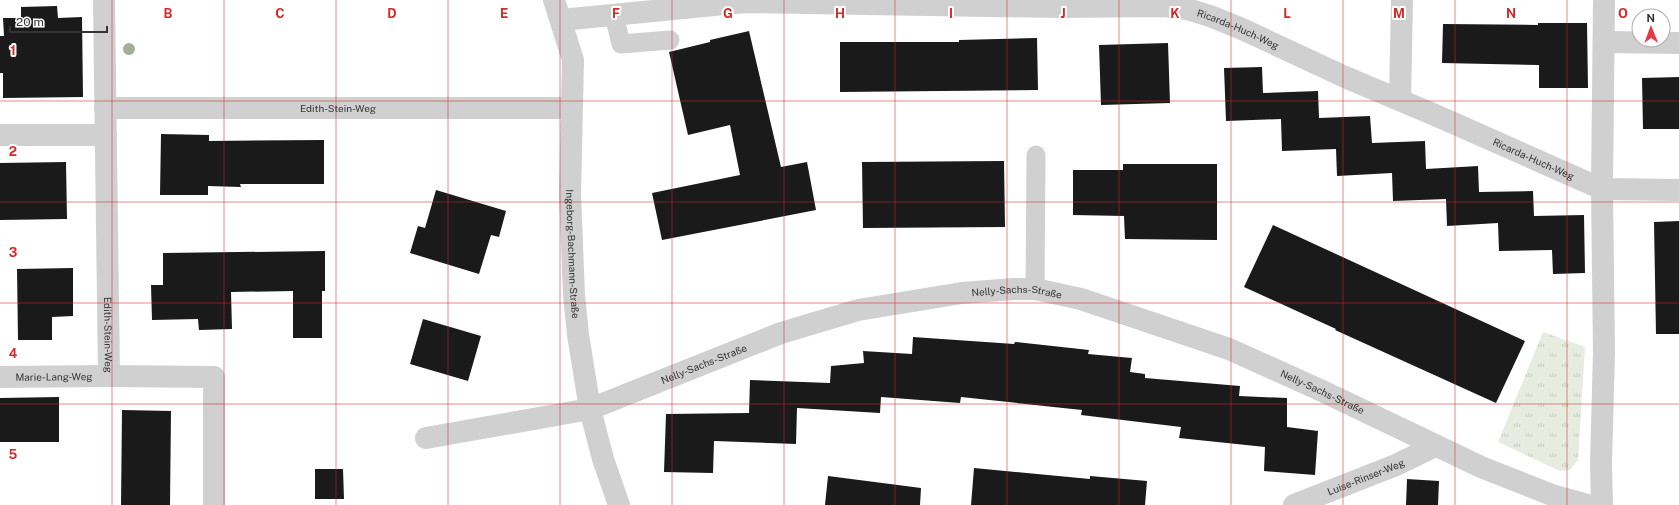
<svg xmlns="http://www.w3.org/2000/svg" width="1679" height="505" font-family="'Public Sans',sans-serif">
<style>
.grass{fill:url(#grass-tufts)}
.building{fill:#1a1a1a}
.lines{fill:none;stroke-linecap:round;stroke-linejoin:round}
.lane{stroke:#d0d0d0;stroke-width:19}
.street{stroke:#d0d0d0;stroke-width:22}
.tree{fill:#a2b095}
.grid{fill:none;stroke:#d62828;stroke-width:1;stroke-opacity:0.55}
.labels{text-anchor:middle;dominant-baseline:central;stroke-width:4;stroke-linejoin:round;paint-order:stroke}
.street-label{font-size:10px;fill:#333;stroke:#fff}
.grid-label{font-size:13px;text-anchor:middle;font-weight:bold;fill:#d62828;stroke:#fff;stroke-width:4;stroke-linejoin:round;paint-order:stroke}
</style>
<defs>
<pattern id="grass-tufts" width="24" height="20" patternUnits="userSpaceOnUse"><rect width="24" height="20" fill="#e6ecdf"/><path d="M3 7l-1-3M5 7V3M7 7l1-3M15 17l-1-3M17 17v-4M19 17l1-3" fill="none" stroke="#c6cbc0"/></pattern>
</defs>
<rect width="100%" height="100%" fill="#fff"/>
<!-- grass -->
<path class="grass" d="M1543 332 1585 347 1578 460 1570 470 1560 471 1498 442Z"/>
<!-- building -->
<path class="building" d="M57 6 58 18 82 17 83 97 3 98V73H0V36H4L3 18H21V7Z
M1538 23H1587L1588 88H1539V65L1442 63 1443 24 1538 25Z
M749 31 781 167 807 162 816 210 662 240 652 193 740 175 730 125 688 135 669 52 710 42V40Z
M1037 38 1038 90 840 92V42H959V40Z
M1168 43 1170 103 1101 105 1099 45Z
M1262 67 1263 93 1318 91 1319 118 1370 116 1372 143 1425 141 1426 169 1478 166 1479 192 1533 191 1534 216 1584 215 1585 273 1553 274 1552 250 1499 251 1498 223 1447 226 1446 199 1393 201 1392 173 1337 176 1336 149 1282 151 1281 119 1226 121 1224 68Z
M1679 77V129H1643L1642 78Z
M161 134 209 135V141L324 140V184H240L241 187 208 186V195H160Z
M1004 161 1005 227 863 228 862 162Z
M66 162 67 219 0 220V163Z
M1123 164H1217V240L1125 239 1124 216 1073 215V170H1123Z
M436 190 506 211 499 237 491 235 479 274 410 253 418 226 425 228Z
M1679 221V334H1656L1654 222Z
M1273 225 1525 341 1496 403 1335 330 1336 329 1244 287Z
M325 251V291H322V338H293V291L231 292 232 329 199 330 198 319 152 320 151 285H163V253Z
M73 268V316L52 317V340H18L17 269Z
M423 319 481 336 468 381 410 364Z
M913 337 1014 344 1015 342 1089 350 1088 354 1132 358 1130 372 1145 374V378L1240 386 1239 396 1287 398V427L1318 431 1315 475 1264 471 1265 447 1179 438 1181 427 1081 415 1082 410 961 397 960 403 881 397 880 413 797 408 796 444 714 441 713 473 664 472 666 414 749 413 750 380 830 383 831 366 864 363 863 351 912 354Z
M59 397V442H0V398Z
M122 410 171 411 170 505H121Z
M974 468 1090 479V476L1147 481 1145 505H971Z
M315 469H343L344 499H315Z
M828 476 921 488 920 505H825Z
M1407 479 1439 481 1438 505H1406Z"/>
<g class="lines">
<!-- lane -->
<path class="lane" d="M614 15 621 44 670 40
M1035 289 1036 155"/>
<!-- street -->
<g class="street">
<path id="s1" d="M104 0 109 376 214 377V505"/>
<path id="s2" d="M554 0 573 60 570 194 574 295 578 335 590 409 603 459 619 505"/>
<path id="s3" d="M561 20 745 2 1057 7 1164 6 1187 9 1210 16 1242 29 1345 77 1435 115 1602 189 1679 190"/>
<path d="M1605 42 1679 43"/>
<path d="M1400 100 1402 0"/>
<path id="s4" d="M105 108H571"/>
<path d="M0 135H106"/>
<path id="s5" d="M0 377 109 376"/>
<path id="s6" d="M426 438 590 409 781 333 858 310 962 293 1014 289H1035L1081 299 1229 349 1318 389 1481 467 1552 495 1588 505"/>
<path id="s7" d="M1294 505 1396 465 1435 446"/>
<path d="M1602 505 1601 464 1604 352 1602 189 1604 0"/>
</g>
</g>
<!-- trees -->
<circle class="tree" cx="129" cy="49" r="6"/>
<!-- grid -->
<path class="grid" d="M112 0V505M224 0V505M336 0V505M448 0V505M560 0V505M672 0V505M784 0V505M895 0V505M1007 0V505M1119 0V505M1231 0V505M1343 0V505M1455 0V505M1567 0V505M0 101H1679M0 202H1679M0 303H1679M0 404H1679"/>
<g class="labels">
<!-- street labels -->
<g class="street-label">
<text stroke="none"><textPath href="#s3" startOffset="682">Ricarda-Huch-Weg</textPath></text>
<text stroke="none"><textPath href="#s4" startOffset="233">Edith-Stein-Weg</textPath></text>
<text stroke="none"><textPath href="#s3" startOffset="1005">Ricarda-Huch-Weg</textPath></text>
<text stroke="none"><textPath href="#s2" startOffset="257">Ingeborg-Bachmann-Straße</textPath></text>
<text stroke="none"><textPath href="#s6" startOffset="613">Nelly-Sachs-Straße</textPath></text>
<text stroke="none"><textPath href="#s1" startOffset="335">Edith-Stein-Weg</textPath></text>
<text stroke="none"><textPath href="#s6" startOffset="289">Nelly-Sachs-Straße</textPath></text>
<text stroke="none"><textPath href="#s5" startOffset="54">Marie-Lang-Weg</textPath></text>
<text stroke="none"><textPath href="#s6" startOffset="937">Nelly-Sachs-Straße</textPath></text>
<text stroke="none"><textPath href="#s7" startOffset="77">Luise-Rinser-Weg</textPath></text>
</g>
</g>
<g class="grid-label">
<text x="168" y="18">B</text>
<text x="280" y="18">C</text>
<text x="392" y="18">D</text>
<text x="504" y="18">E</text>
<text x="616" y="18">F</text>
<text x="728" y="18">G</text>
<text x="840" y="18">H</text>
<text x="951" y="18">I</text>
<text x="1063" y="18">J</text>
<text x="1175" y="18">K</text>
<text x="1287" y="18">L</text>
<text x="1399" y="18">M</text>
<text x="1511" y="18">N</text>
<text x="1623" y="18">O</text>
<text x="13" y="55">1</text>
<text x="13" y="156">2</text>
<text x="13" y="257">3</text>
<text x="13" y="358">4</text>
<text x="13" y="459">5</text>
</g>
<!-- north arrow -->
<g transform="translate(1651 28) rotate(359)"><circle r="19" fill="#ffffff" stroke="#adadad"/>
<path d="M0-3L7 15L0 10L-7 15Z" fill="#e63946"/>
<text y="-6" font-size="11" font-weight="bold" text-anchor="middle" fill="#333333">N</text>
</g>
<!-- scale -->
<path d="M10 26v6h97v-6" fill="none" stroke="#333333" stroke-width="2"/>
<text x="16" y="26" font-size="12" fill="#333333" stroke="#ffffff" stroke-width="3" paint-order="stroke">20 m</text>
</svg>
